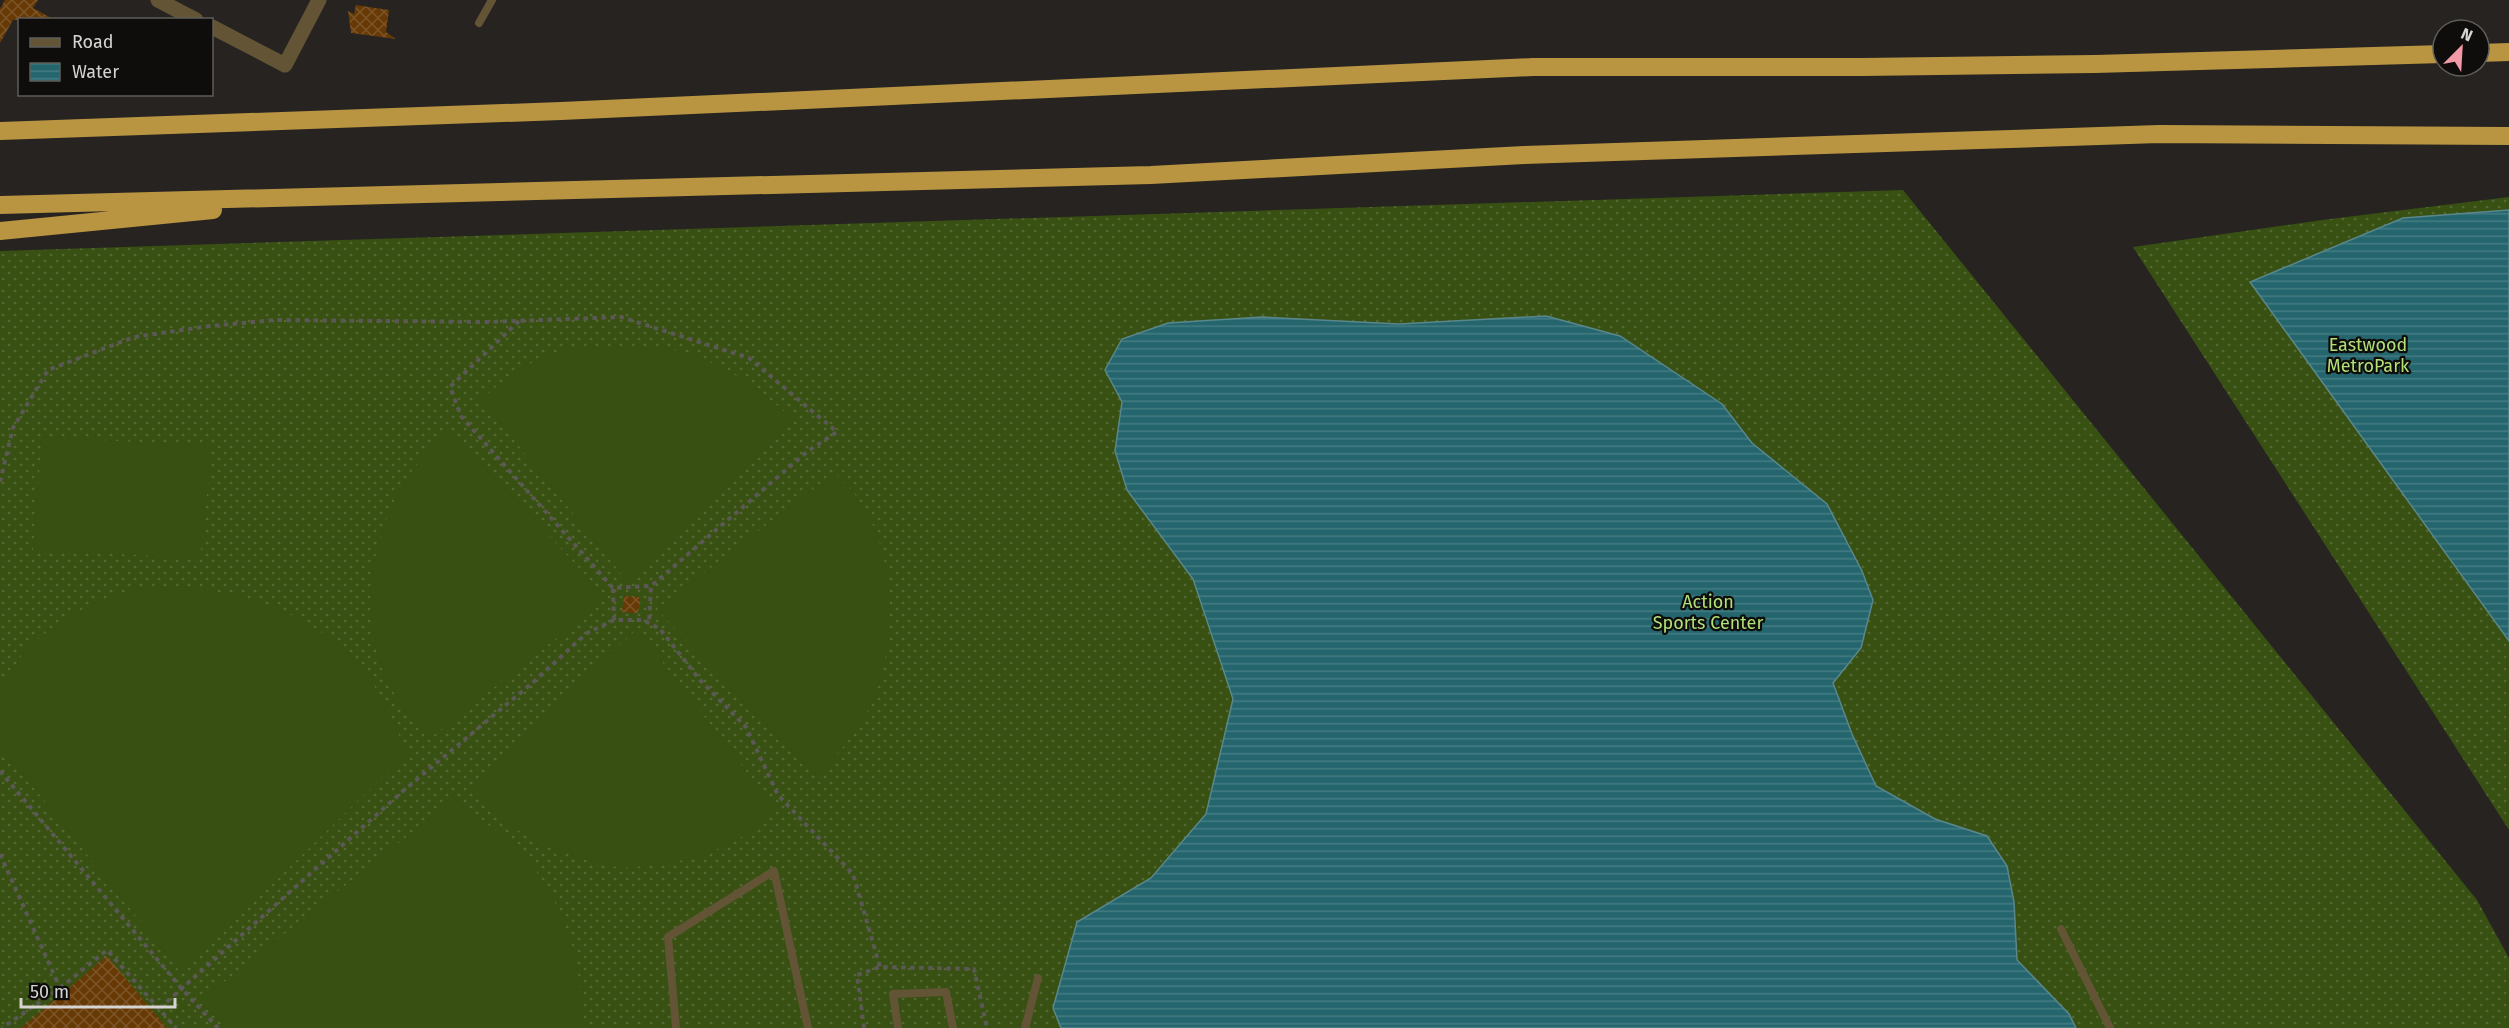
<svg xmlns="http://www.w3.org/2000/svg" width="2509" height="1028" font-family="'Fira Sans',sans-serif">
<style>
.grass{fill:url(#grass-dots)}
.garden{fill:#385012}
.water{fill:url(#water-rules);stroke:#5a878c;stroke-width:1.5}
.building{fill:url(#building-cross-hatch)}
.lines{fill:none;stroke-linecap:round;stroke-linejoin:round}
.path{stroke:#5b5856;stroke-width:4;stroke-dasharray:4.5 4.5;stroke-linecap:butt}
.lane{stroke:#625435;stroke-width:8}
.street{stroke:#625435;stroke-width:15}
.highway{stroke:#b99542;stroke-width:18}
.labels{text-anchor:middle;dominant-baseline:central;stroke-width:4.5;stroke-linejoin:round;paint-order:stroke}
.park-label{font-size:18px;fill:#b1df78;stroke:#0e0d0b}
</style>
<defs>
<pattern id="grass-dots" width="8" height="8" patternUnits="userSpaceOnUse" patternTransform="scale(1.5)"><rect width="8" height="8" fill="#385012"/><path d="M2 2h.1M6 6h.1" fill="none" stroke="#546834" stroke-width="1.8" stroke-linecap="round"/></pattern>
<pattern id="water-rules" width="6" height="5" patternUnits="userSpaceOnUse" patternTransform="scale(1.5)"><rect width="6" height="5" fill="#25666e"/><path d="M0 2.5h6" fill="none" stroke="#447b82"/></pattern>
<pattern id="building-cross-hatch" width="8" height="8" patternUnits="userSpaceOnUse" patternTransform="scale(1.5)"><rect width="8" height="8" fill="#673905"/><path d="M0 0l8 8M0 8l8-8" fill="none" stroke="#7c5529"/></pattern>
</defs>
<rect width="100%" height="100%" fill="#262320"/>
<!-- grass -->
<path class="grass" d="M1903 190 2477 900 2509 958V1028H0V251Z
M2509 197V830L2133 247 2322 220Z"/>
<!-- garden -->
<path class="garden" d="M661 347C721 361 749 380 795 421L627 581 481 399C506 377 542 351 577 348 605 345 633 347 661 347Z
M450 430 607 598 428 740C416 723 401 706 391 688 356 625 369 537 407 478 419 460 434 445 450 430Z
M42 437 212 446 200 558 33 550Z
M834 473C841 480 850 488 856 496 900 555 899 653 865 716 852 738 834 758 817 777L657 609Z
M185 587C260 596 326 618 372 683 387 703 396 730 407 753L181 973 0 745V685L29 646 61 621 98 601 137 589Z
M637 629 777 811 740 838 705 855 666 864 621 868 578 858 538 842 502 821 469 788Z
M454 799C473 813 494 828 512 844 561 890 585 962 581 1028H226L200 1001Z"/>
<!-- water -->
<path class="water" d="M2509 210V641L2250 282 2403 218Z
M1546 316 1620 336 1722 404 1752 443 1827 504 1862 571 1873 600 1861 648 1833 683 1852 734 1876 786 1935 819 1987 836 2007 866 2014 902 2017 960 2069 1014 2076 1028H1061L1053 1008 1077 922 1151 878 1206 814 1233 699 1193 579 1127 490 1115 451 1122 402 1105 370 1122 339 1168 323 1262 317 1399 324Z"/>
<!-- building -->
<path class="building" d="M5 0H38L33 8 55 20H13L0 43V9Z
M356 5 389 10 386 32 396 39 351 33 348 11 354 14Z
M624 596 640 597 638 613 622 612Z
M107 956 167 1028H21Z"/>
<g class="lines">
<!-- path -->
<path class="path" d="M519 321 450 387 461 416 613 588
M0 482 13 428 48 370 134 337 210 326 275 320 487 322 621 317 749 358 837 432 808 451 651 586
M614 620 613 588 651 586 649 623
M0 771 182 989 218 1028
M0 854 60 988 2 1028
M60 988 107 950 176 1028
M160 1008 403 791 531 684 587 633 614 620H643L660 629 700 680 746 727 778 795 853 874 880 967
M864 1028 857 975 880 967 974 969 987 1028"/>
<!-- lane -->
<path class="lane" d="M479 23 492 0
M2061 929 2110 1028
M676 1028 668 937 774 871 808 1028
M898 1028 893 994 946 992 953 1028
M1025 1028 1038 978"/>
<!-- street -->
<path class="street" d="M158 0 196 20
M212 27 285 65 319 0"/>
<!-- highway -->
<path class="highway" d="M2479 53 2509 52
M0 131 561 111 1533 67H1862L2095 64 2443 54
M0 205 1151 175 1524 155 2159 134 2509 136
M0 231 213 210"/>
</g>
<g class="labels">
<!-- park labels -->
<g class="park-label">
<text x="2368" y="345">Eastwood<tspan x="2368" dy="21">MetroPark</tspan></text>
<text x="1708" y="602">Action<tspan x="1708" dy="21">Sports Center</tspan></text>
</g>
</g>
<!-- legend -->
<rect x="18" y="18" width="195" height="78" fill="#0e0d0b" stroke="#5e5d5b" stroke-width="1.5"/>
<rect x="30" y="38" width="30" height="9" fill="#625435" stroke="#5e5d5b" stroke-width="1.5"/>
<text x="72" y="48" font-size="18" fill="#d6d4d2">Road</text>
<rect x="30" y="63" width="30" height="18" fill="url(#water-rules)" stroke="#5e5d5b" stroke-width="1.5"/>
<text x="72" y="78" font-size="18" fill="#d6d4d2">Water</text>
<!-- north arrow -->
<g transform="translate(2461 48) rotate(24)"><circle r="28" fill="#0e0d0b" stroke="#5e5d5b" stroke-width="1.5"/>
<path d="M0-4.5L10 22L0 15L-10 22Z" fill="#f49aa6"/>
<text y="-9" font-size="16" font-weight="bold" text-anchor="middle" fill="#d6d4d2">N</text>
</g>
<!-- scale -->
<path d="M21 998v9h154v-9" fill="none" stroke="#d6d4d2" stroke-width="3"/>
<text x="30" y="998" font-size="18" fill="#d6d4d2" stroke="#0e0d0b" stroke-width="4.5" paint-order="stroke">50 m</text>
</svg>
